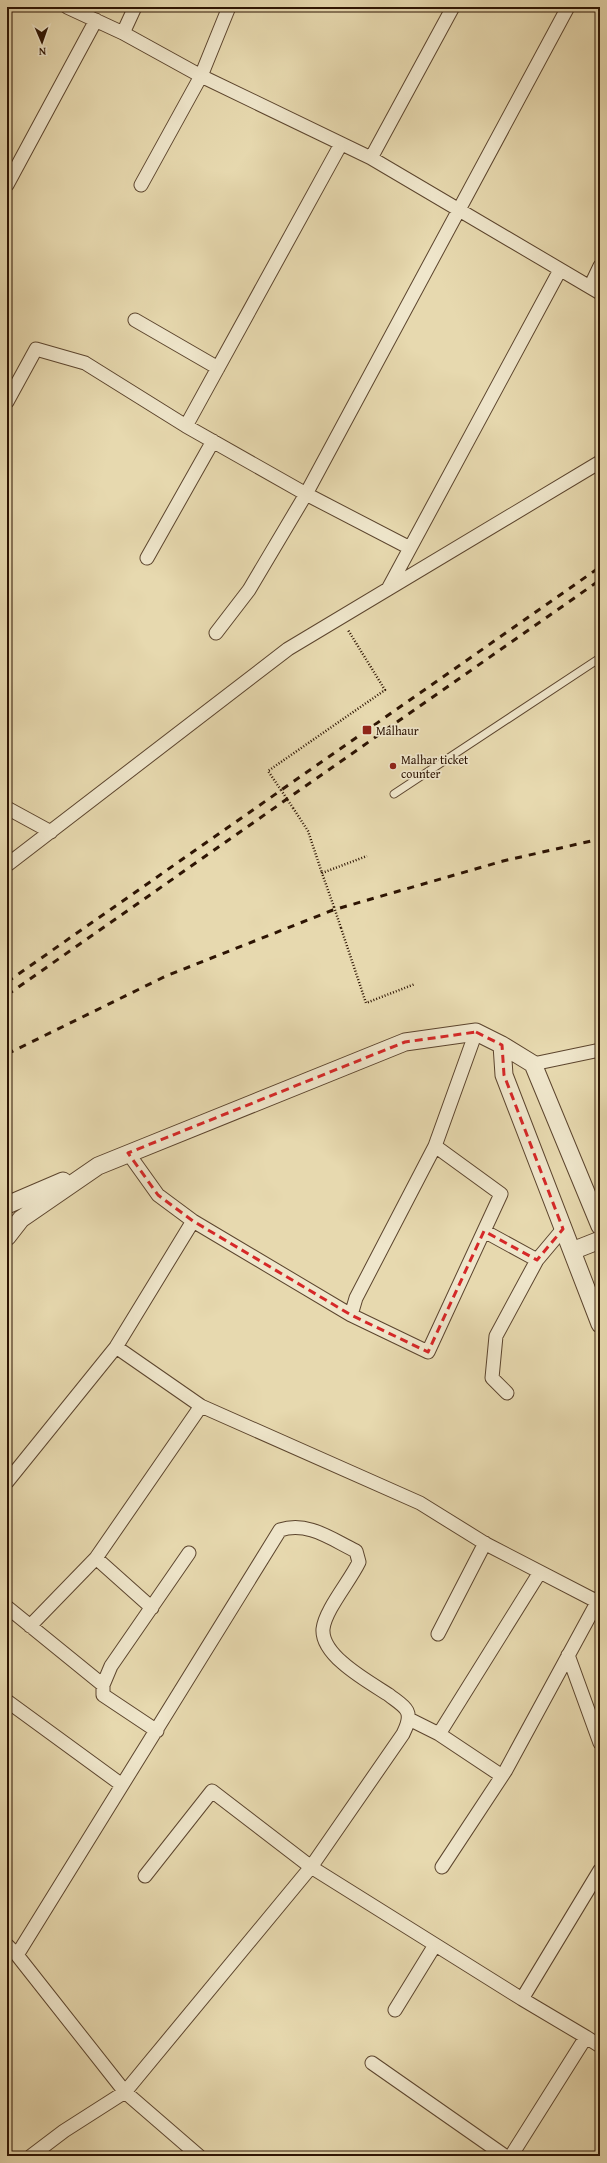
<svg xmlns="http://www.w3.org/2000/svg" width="607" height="2163" font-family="'Gentium Book Plus',serif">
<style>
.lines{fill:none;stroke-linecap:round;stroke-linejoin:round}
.service-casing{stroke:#5c452e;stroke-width:9}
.minor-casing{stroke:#5c452e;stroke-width:15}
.tertiary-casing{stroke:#5c452e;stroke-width:19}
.path{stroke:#2d1403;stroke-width:2.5;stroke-dasharray:1 2;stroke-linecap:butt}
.service{stroke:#efe6cb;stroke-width:7}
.minor{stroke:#efe6cb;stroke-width:13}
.tertiary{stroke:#efe6cb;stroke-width:17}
.rail{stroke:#2d1403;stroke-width:3;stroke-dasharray:7 7;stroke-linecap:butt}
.path-bridge{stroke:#2d1403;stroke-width:2.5;stroke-dasharray:1 2;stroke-linecap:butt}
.marked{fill:none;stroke:#d62828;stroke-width:3;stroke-dasharray:8 5;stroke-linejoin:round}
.poi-dot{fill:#8f2418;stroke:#efe6cb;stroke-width:1.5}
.labels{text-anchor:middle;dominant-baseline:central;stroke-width:3.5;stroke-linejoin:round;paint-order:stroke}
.poi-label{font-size:12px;fill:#2d1403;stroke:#efe6cb;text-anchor:start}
</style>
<rect width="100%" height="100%" fill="#e7d9af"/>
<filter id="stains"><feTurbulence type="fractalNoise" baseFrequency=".005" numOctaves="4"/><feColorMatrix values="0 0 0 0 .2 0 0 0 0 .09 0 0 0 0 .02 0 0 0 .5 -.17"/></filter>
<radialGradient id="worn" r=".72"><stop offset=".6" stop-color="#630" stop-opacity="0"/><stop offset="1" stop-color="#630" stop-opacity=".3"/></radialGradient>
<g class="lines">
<!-- service casing -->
<g class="service-casing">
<path id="service" d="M394 794 600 658"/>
</g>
<!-- minor casing -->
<g class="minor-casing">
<path id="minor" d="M67 7 123 33
M135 7 123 33 201 76 371 158 453 7
M371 158 600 293
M7 185 96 20
M141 185 201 76 229 7
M590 287 600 266
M135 320 218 368
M7 402 36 349 85 363 186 426
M410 548 306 494 568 7
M147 558 213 441
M388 589 560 270
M216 633 249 590 306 494 186 426 341 144
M7 808 51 832
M7 865 288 649 600 462
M533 1064 600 1050
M128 1153 158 1195 193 1221 351 1315 428 1352 501 1194 435 1146
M484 1231 537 1260
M351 1315 356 1298 435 1146 476 1032
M116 1347 201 1406 420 1503 486 1544 598 1602
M507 1393 492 1378 496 1336 537 1260 563 1229
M7 1482 116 1347 193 1221
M96 1558 152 1608
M7 1607 103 1685
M30 1626 96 1558 201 1406
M438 1634 485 1543
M568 1655 600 1743
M7 1701 122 1785
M409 1719 439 1734 540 1572
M157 1731 103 1695V1685L111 1666 189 1553
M439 1734 502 1776
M442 1867 506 1770 600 1597
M145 1876 212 1791 311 1867 522 1999 600 1870
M7 1945 17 1955 125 2092 199 2156
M17 1955 280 1530C308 1521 331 1539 356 1551L359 1562C350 1581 325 1610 323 1629 321 1656 369 1682 389 1695 395 1700 404 1705 407 1711 411 1719 406 1727 403 1734L311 1867 125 2092 64 2131 31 2156
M522 1999 586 2037
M395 2010 435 1945
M372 2063 505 2156
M511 2156 586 2037 600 2046"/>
</g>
<!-- tertiary casing -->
<g class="tertiary-casing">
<path id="tertiary" d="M502 1045 504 1075 600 1324
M7 1205 63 1181
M7 1237 21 1219 98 1166 405 1042 476 1032 502 1045 533 1064 600 1226
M572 1251 600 1240"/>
</g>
<!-- path -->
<path class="path" d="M281 790 268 771 385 690 348 630
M293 808 308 831 322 873
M334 907 322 873 367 856
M341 928 366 1003 415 984"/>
<!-- service -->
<use href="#service" class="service"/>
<!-- minor -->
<use href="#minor" class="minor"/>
<!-- tertiary -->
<use href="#tertiary" class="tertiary"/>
<!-- rail -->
<path class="rail" d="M7 982 600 567
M7 995 600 580
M7 1054 166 976 333 910 503 861 600 839"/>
<!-- path-bridge -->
<path class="path-bridge" d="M281 790 293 808
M334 907 341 928"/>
</g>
<!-- marked area -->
<path class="marked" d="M476 1032 502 1045 504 1075 563 1229 537 1260 484 1231 428 1352 351 1315 193 1221 158 1195 128 1153 405 1042Z"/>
<!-- markers -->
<g class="poi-dot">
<rect x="362" y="725" width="10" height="10" rx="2"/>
<circle cx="393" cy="766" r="4"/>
</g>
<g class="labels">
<!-- poi labels -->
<g class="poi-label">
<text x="376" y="730">Malhaur</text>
<text x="401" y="759">Malhar ticket<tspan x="401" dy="14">counter</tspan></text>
</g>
</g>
<!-- margin -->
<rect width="607" height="2163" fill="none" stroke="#e7d9af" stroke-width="24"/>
<rect x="8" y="8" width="591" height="2147" fill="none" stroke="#2d1403" stroke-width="2"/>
<rect x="12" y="12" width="583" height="2139" fill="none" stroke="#2d1403"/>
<!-- north arrow -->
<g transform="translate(42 42) rotate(178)" stroke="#efe6cb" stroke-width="3" paint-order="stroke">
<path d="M0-3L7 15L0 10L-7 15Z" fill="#2d1403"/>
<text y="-6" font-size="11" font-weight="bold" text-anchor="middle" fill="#2d1403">N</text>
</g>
<rect width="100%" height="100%" filter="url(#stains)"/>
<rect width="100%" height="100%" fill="url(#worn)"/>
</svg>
